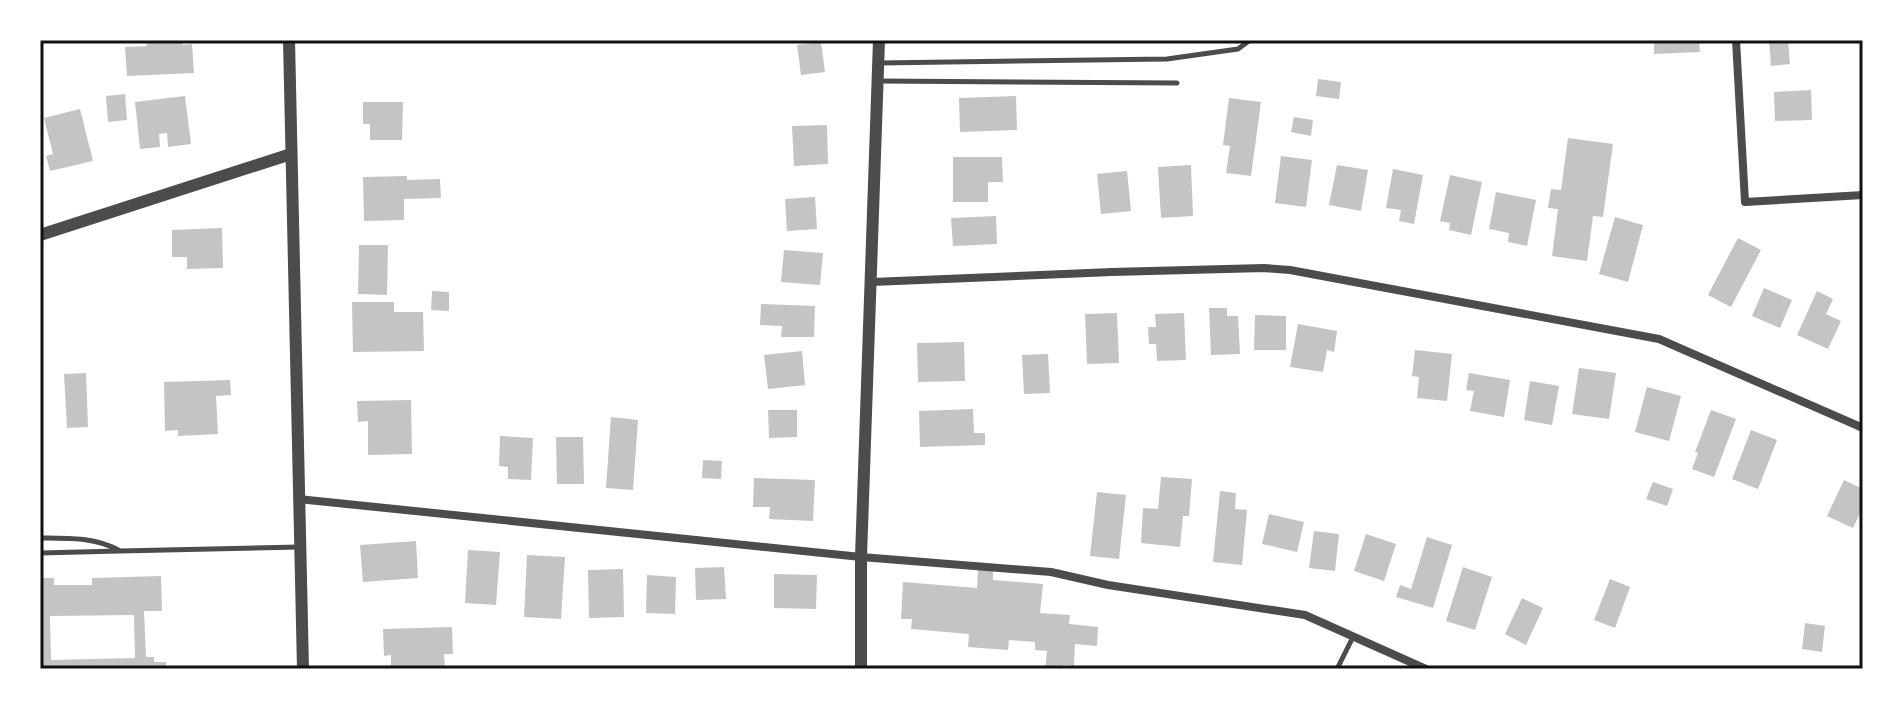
<svg xmlns="http://www.w3.org/2000/svg" width="1903" height="709" font-family="Barlow,sans-serif">
<style>
.building{fill:#c4c4c4;fill-rule:evenodd}
.lines{fill:none;stroke-linecap:round;stroke-linejoin:round}
.service{stroke:#4c4c4c;stroke-width:5}
.minor{stroke:#4c4c4c;stroke-width:8}
.tertiary{stroke:#4c4c4c;stroke-width:12}
.neatline{fill:none;stroke:#111;stroke-width:3}
</style>
<rect width="100%" height="100%" fill="#fff"/>
<!-- building -->
<path class="building" d="M146 40H182L183 45 192 44 194 73 127 76 125 47 147 46Z
M1654 40H1699L1700 52 1654 54Z
M1769 40H1788L1790 64 1771 66Z
M821 42 825 72 801 75 797 45Z
M1318 79 1341 82 1339 99 1316 96Z
M1811 90 1812 120 1775 121 1774 92Z
M125 94 127 120 108 122 106 96Z
M185 96 191 144 168 147 167 133 159 134 160 147 140 149 135 102Z
M1016 96 1017 130 960 132 959 98Z
M1229 98 1261 102 1251 176 1226 173 1230 146 1223 145Z
M363 102H403L402 140H370V124H363Z
M80 109 93 161 50 171 46 156 53 154 44 118Z
M1294 117 1313 120 1311 136 1291 132Z
M827 125 828 164 794 166 792 126Z
M1568 138 1613 144 1603 217 1593 216 1587 261 1552 256 1558 209 1548 208 1551 189 1561 190Z
M1281 156 1312 160 1306 207 1275 203Z
M953 157H1002L1003 182H988V202H953Z
M1191 165 1193 216 1161 218 1158 167Z
M1337 165 1368 170 1361 211 1329 205Z
M1393 169 1423 175 1414 224 1399 221 1401 210 1386 208Z
M1127 171 1131 211 1101 214 1097 174Z
M1450 175 1482 182 1471 235 1449 230 1450 223 1440 221Z
M407 176V180L440 179 441 198 404 199V220L364 221 363 177Z
M1496 192 1536 200 1527 246 1508 242 1509 233 1489 229Z
M815 197 817 229 787 231 785 199Z
M996 216 997 244 953 246 951 218Z
M1615 217 1643 225 1628 282 1599 274Z
M222 228 223 268 187 269V257H172V230Z
M1738 238 1761 250 1731 307 1708 295Z
M359 245H388L387 295 358 294Z
M784 250 823 253 820 285 781 282Z
M1764 288 1792 300 1780 328 1752 316Z
M432 291 449 292V311L431 310Z
M1817 291 1833 299 1826 314 1841 321 1828 349 1797 335Z
M352 302H394V312H423L424 351 353 352Z
M761 304 815 306 814 337H781L782 326 760 325Z
M1209 308H1227V316H1238L1240 354 1211 355Z
M1117 313 1119 363 1087 364 1085 314Z
M1184 313 1186 360 1157 361 1156 344H1149L1148 327H1156L1155 314Z
M1255 315 1286 316V350H1254Z
M1298 324 1337 331 1334 352 1327 350 1323 372 1290 367Z
M964 342 965 381 918 382 917 343Z
M1415 350 1452 354 1447 401 1417 398 1419 377 1412 376Z
M802 351 805 385 768 389 764 355Z
M1048 354 1050 393 1024 394 1022 355Z
M1579 368 1616 373 1609 419 1572 414Z
M86 373 88 427 67 428 64 374Z
M1469 373 1510 380 1504 417 1470 411 1474 391 1466 390Z
M230 380 231 395 216 396 218 434 178 436V430L165 431 164 382Z
M1530 381 1559 386 1552 425 1524 420Z
M1647 387 1681 396 1669 441 1635 432Z
M411 400 412 454 368 455V421L358 422 357 401Z
M973 409 974 433H985V445L920 447 919 411Z
M768 410H797V437L769 438Z
M1711 410 1736 419 1714 477 1692 469 1698 453 1695 452Z
M611 417 638 420 633 490 606 488Z
M1751 430 1777 440 1758 489 1732 479Z
M500 436 533 438 531 480 508 479V467L499 466Z
M556 437H583L584 484H557Z
M703 460 722 461 721 479 702 478Z
M1161 477 1192 479 1189 516H1183L1180 547 1141 543 1143 508 1158 509Z
M754 478 815 480 813 521 769 519 770 507H753Z
M1844 480 1863 489V507L1853 528 1827 516Z
M1653 482 1673 489 1667 506 1646 499Z
M1220 491 1236 493 1235 509 1247 510 1242 565 1213 562Z
M1097 492 1126 495 1119 559 1090 556Z
M1269 514 1304 522 1297 552 1262 544Z
M1314 531 1339 534 1335 571 1309 568Z
M1366 534 1396 544 1384 581 1354 571Z
M1427 537 1452 545 1433 608 1396 597 1400 585 1411 589Z
M416 541 418 578 363 582 360 545Z
M468 550 500 552 496 605 465 603Z
M527 555 565 557 561 619 524 617Z
M724 567 726 599 696 600 695 568Z
M1463 567 1492 577 1475 630 1446 621Z
M623 569 624 617 589 618 588 570Z
M978 569 993 570V580L1043 584 1040 613 1070 615 1069 624 1098 627 1097 646 1075 644 1074 666 1063 665V669H1045L1047 651 1035 650V642L1009 640 1008 650 968 647 969 634 911 629 912 619H901L903 582 977 588Z
M774 574 817 575 816 609 774 608Z
M647 575 676 577 675 614 646 613Z
M161 576 162 611H144L146 657H154V662H166V669H40V578H54V585H92V578ZM134 615 135 658 51 660 50 616Z
M1610 579 1630 587 1615 628 1594 620Z
M1522 598 1543 608 1526 645 1505 634Z
M1805 623 1825 626 1822 652 1802 649Z
M452 627 453 654H444L445 669H391V655L384 656 383 629Z"/>
<g class="lines">
<!-- service -->
<path class="service" d="M879 63 1167 59 1238 49 1250 40
M878 81 1177 83
M40 538C67 538 96 537 120 551L299 547
M40 553 119 551
M1337 669 1353 637"/>
<!-- minor -->
<path class="minor" d="M1736 40 1745 202 1863 195
M872 282 1112 272 1264 268 1290 270 1659 339 1863 428
M298 499 861 557 1051 572 1108 585 1305 615 1426 669"/>
<!-- tertiary -->
<path class="tertiary" d="M289 40 303 669
M40 235 291 154
M861 669V557L879 40"/>
</g>
<!-- border -->
<rect width="1903" height="709" fill="none" stroke="#ffffff" stroke-width="84"/>
<rect x="42" y="42" width="1819" height="625" class="neatline"/>
</svg>
